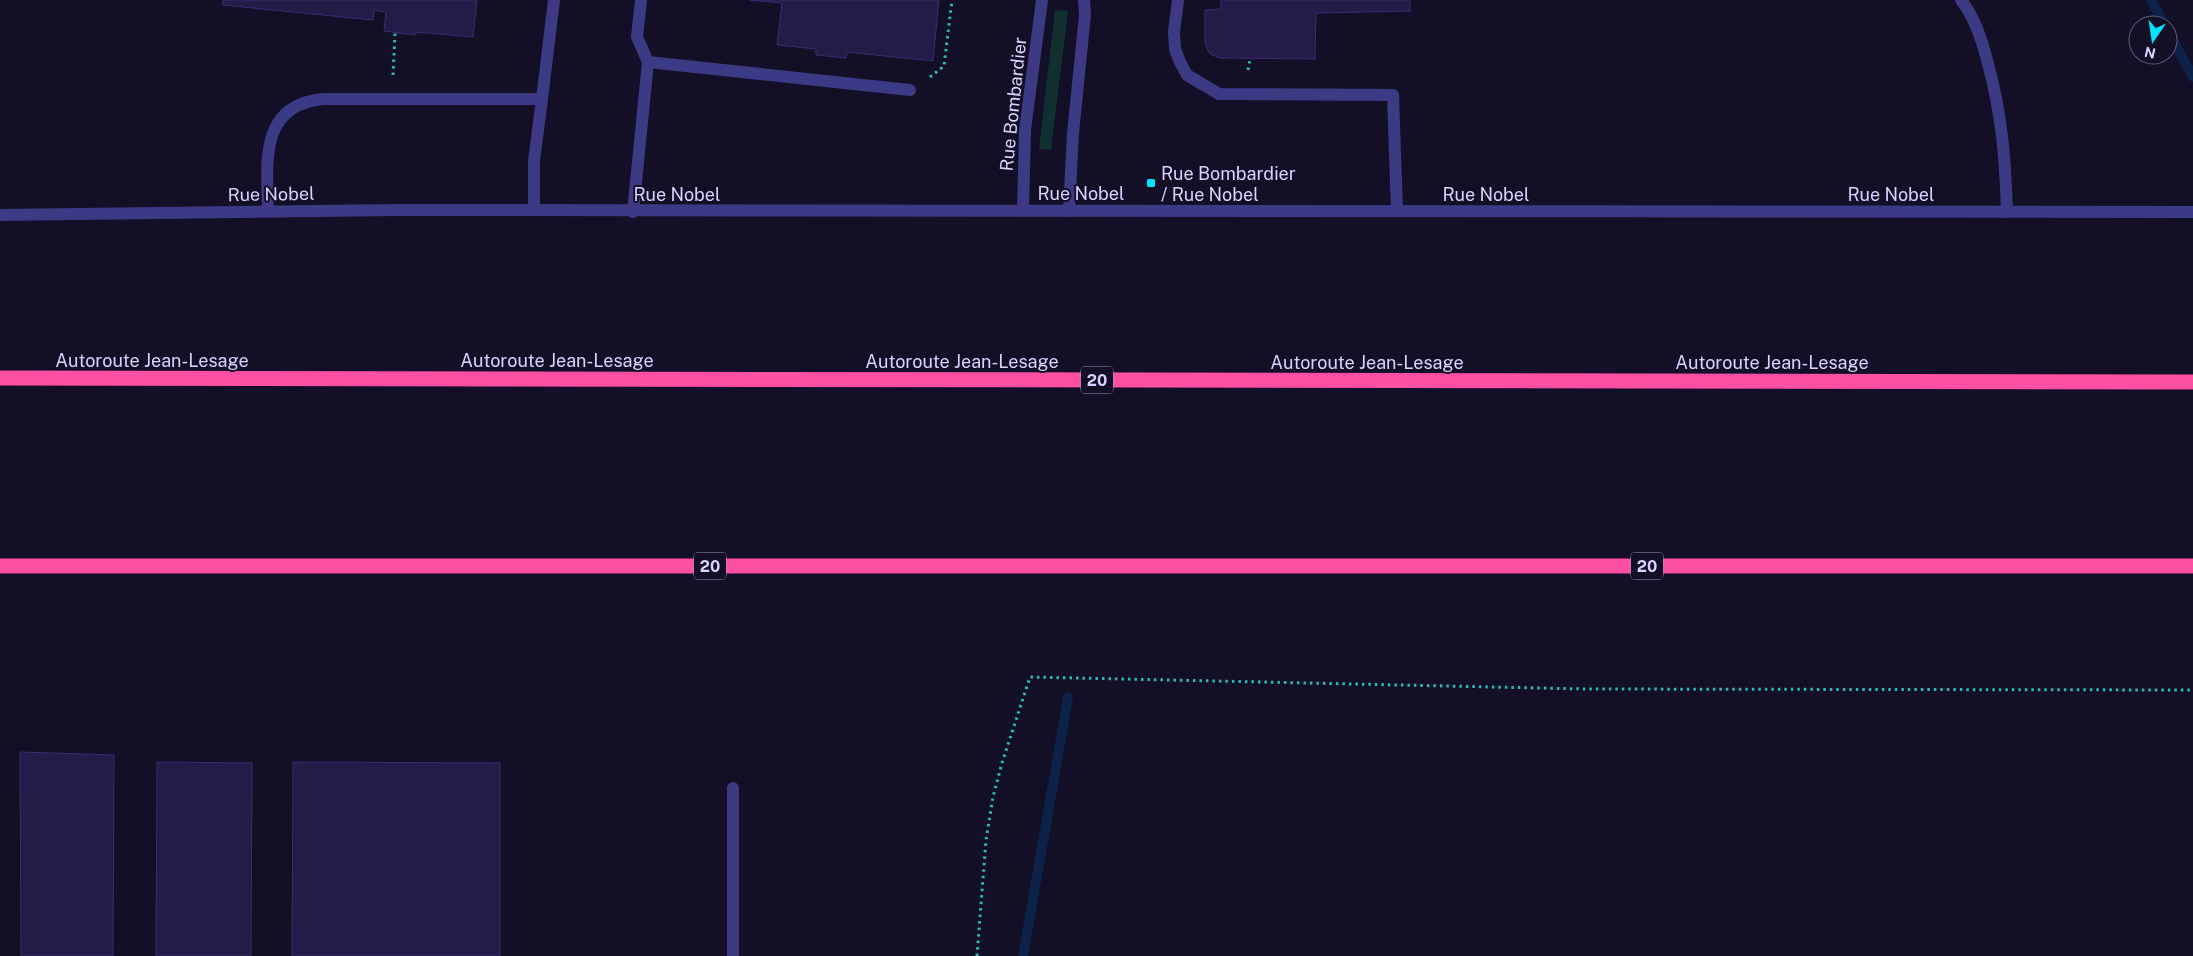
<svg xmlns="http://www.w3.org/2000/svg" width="2193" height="956" font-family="'Public Sans',sans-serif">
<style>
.green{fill:#12302f}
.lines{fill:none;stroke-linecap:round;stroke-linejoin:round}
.stream{stroke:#0c2248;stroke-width:10}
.building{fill:#241b47;stroke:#3b2d73}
.path{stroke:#2fb8b0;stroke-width:3;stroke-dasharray:2.5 4;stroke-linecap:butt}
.service{stroke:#3d3a85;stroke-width:12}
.minor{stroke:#3d3a85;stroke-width:12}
.tertiary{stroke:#3d3a85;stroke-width:12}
.motorway{stroke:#ff4fa3;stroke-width:15}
.poi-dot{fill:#00e5ff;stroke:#130f26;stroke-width:2}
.labels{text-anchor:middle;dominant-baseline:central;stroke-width:4;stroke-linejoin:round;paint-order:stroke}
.shield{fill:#130f26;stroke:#9e99be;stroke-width:1}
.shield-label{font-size:16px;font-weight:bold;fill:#d9d4ff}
.street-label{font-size:18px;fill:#d9d4ff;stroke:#130f26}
.poi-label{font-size:18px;fill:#d9d4ff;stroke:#130f26;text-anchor:start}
</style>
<rect width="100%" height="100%" fill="#130f26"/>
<!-- green -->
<path class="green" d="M1055 10 1068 11 1051 150 1039 149Z"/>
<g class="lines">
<!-- stream -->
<path class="stream" d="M2151 0 2165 25
M2168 31 2193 77
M1023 956 1068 698"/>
</g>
<!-- building -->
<path class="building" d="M223 0H477L473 37 416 32V35L384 31 386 12 374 10 373 20 223 5Z
M750 0H939L933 61 847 52 846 58 816 55V49L777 45 782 3Z
M1221 0H1410V11L1316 13 1315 59 1220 58 1210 54 1205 44V10L1221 9Z
M20 752 114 755 113 956H21Z
M157 762 252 763 251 956H156Z
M293 762 500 763V956H292Z"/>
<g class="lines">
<!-- path -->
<path class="path" d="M1248 70 1250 59
M393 75 395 33
M930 77 944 66 952 0
M977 956 986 840 993 797 1002 763 1030 677 1585 689 2193 690"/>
<!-- service -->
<path class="service" d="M641 0 637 37 648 62
M1178 0 1174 32 1175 49 1180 62 1187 75 1219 94 1393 95 1397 211
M1961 0C1975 18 1981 38 1987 60 2002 114 2005 156 2007 212
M542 99 554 0
M268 211C267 162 259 105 323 99H542L534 161V210
M633 212 648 62 910 90
M733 956V788"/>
<!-- minor -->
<path class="minor" d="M1023 211 1025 130 1042 0
M1069 211 1073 133 1085 15 1084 0"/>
<!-- tertiary -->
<path class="tertiary" d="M0 215 399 210 2193 212"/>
<!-- motorway -->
<path class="motorway" d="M0 378 2193 382
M0 566H2193"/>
</g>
<!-- markers -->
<rect class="poi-dot" x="1146" y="178" width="10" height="10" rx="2.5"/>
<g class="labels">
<!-- shield labels -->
<g class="shield">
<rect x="1081" y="366.5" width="32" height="27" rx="4"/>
<rect x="694" y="552.5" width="32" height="27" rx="4"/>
<rect x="1631" y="552.5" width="32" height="27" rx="4"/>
</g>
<g class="shield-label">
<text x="1097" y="380">20</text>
<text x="710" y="566">20</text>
<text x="1647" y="566">20</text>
</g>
<!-- street labels -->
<g class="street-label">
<text transform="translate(1013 104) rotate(-84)">Rue Bombardier</text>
<text x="1081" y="193">Rue Nobel</text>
<text transform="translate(271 194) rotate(-1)">Rue Nobel</text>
<text x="677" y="194">Rue Nobel</text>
<text x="1486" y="194">Rue Nobel</text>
<text x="1891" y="194">Rue Nobel</text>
<text x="152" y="360">Autoroute Jean-Lesage</text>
<text x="557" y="360">Autoroute Jean-Lesage</text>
<text x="962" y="361">Autoroute Jean-Lesage</text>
<text x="1367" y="362">Autoroute Jean-Lesage</text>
<text x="1772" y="362">Autoroute Jean-Lesage</text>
</g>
<!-- poi labels -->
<g class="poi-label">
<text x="1161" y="173">Rue Bombardier<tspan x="1161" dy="21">/ Rue Nobel</tspan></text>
</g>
</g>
<!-- north arrow -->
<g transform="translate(2153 40) rotate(193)"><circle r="24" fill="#130f26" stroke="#625e7d"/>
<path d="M0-4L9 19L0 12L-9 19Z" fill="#00e5ff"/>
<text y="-8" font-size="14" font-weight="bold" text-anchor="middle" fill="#d9d4ff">N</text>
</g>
</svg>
